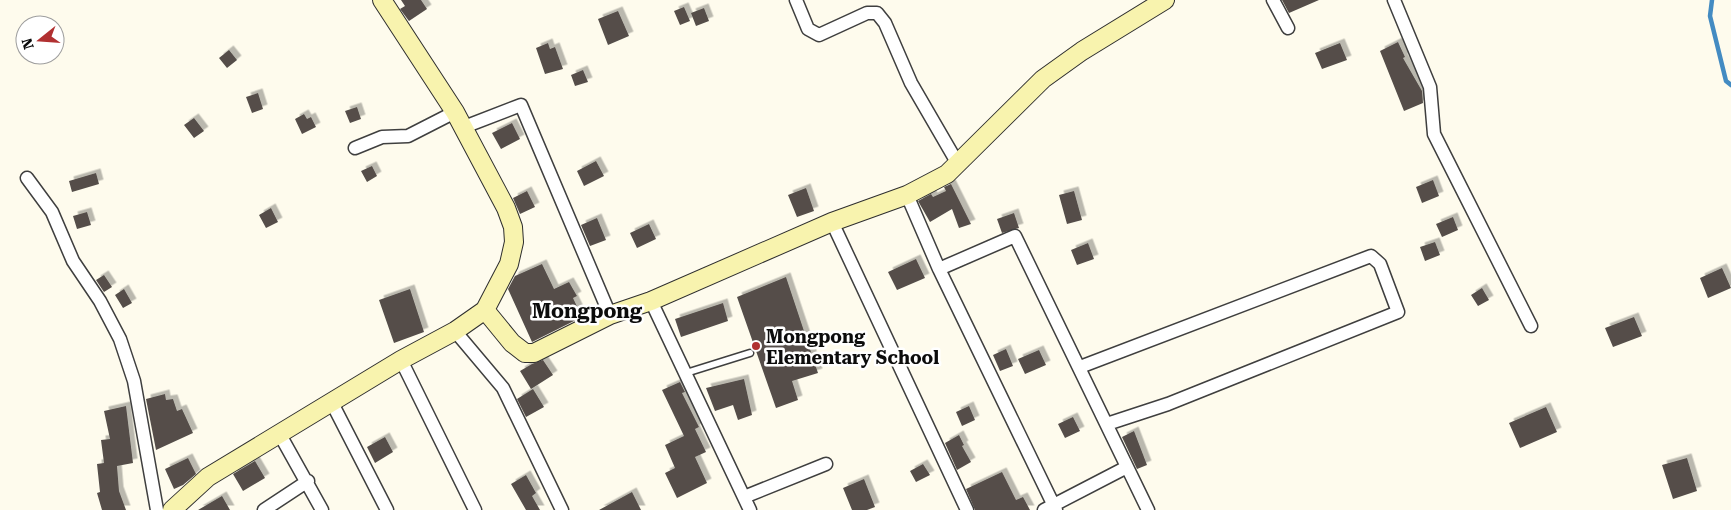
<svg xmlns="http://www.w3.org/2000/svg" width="1731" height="510" font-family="'Roboto Serif',serif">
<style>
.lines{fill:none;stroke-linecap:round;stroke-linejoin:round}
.stream{stroke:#438bc2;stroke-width:4.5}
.building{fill:#544e4a;filter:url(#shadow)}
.lane-casing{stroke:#3f3f3f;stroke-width:9}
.street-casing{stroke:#3f3f3f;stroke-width:15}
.secondary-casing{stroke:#2e2e2e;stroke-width:20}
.lane{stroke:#fff;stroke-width:6}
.street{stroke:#fff;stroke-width:12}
.secondary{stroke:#f8f3ae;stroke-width:18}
.poi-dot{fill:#b13031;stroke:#fff;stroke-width:2}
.labels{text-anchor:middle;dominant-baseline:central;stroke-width:5;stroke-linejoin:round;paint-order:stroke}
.poi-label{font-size:18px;font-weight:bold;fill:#0c0c0c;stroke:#fff;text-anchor:start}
.quarter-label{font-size:20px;font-weight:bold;fill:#0c0c0c;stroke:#fff}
</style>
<defs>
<filter id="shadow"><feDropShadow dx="4.5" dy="-4.5" stdDeviation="0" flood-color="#0004"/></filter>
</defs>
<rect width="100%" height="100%" fill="#fefbed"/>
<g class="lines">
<!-- stream -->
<path class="stream" d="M1712 0 1710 16 1726 81 1731 85"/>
</g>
<!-- building -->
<path class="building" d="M401 0H421L427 9 409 21 400 9 405 6Z
M1282 0H1319L1289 13Z
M684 7 690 21 680 25 674 11Z
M704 8 709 21 696 26 691 13Z
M618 11 629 36 608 45 598 19Z
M1398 42 1405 57 1403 58 1422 91 1423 103 1404 111 1380 51Z
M548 43 550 49 555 47 563 69 545 74 536 48Z
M1340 43 1347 60 1322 69 1315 53Z
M229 50 237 60 227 68 219 58Z
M583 70 588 82 575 86 571 75Z
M258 93 263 109 252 113 246 97Z
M357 107 361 119 350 123 345 111Z
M304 114 307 119 311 117 316 127 302 134 295 119Z
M194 118 204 131 194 138 184 125Z
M512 123 520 139 501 149 492 133Z
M596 161 604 176 584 186 577 171Z
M372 166 377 176 367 182 361 171Z
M96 173 99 184 72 192 69 181Z
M1433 180 1439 196 1422 203 1416 187Z
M951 184 971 224 959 228 952 209 930 222 918 201 931 194 933 197 946 191 944 187Z
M806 188 814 211 797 217 788 195Z
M527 191 535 207 520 214 513 198Z
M1074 191 1082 220 1067 224 1059 195Z
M271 208 278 222 266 228 259 215Z
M87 212 91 225 77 229 73 216Z
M1014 213 1019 228 1002 233 997 219Z
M1453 217 1458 230 1442 237 1436 224Z
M597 218 606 240 590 246 581 225Z
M649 224 656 239 637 248 630 233Z
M1435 242 1440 255 1425 261 1420 247Z
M1088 243 1094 259 1077 265 1071 250Z
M916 259 925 278 897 290 888 272Z
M542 264 554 289 569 282 577 296 573 298 582 317 532 342 508 289 515 276Z
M1722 268 1731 288 1708 298 1700 278Z
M104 275 112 287 104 292 96 280Z
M786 277 818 373 792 381 798 400 776 408 737 297Z
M1482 288 1489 300 1478 306 1471 295Z
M124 289 132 303 123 308 115 295Z
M410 289 424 332 394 343 379 300Z
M723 303 728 321 681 337 675 319Z
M1634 317 1642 336 1613 347 1605 328Z
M1006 349 1013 366 1000 371 993 355Z
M1039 350 1046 365 1025 374 1018 359Z
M543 360 553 375 531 389 520 371 532 364Z
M744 379 752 415 738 420 733 405 715 411 706 388Z
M680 382 685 392 682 393 699 427 695 429 706 452 695 457 707 483 677 498 665 473 675 468 665 445 684 436 662 390Z
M533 389 544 407 526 417 517 399Z
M165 394 166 400 173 399 177 411 182 409 193 433 156 450 146 399Z
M126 406 133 463 117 466 119 491 126 510H102L97 493 100 492 97 464 104 463 101 440 110 439 104 411Z
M969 406 975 420 962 426 956 412Z
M1546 407 1557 432 1520 448 1509 423Z
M1073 417 1080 431 1065 438 1058 424Z
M1134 431 1147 465 1137 469 1122 437Z
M959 435 964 445 962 446 971 462 957 470 945 443Z
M385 437 393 452 375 463 367 447Z
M188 458 196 474 183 485 174 489 165 469Z
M1687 458 1697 491 1673 499 1662 465Z
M255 461 265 478 243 491 233 474Z
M923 464 930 475 916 482 910 471Z
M1002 472 1016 500 1023 497 1030 510H975L966 489Z
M526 475 536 493 532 496 540 510H526L511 484Z
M864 479 875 507 867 510H852L843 488Z
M632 492 641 510H599Z
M222 496 230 510H198Z"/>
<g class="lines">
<!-- lane casing -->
<g class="lane-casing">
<path id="lane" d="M686 373 750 353"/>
</g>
<!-- street casing -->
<g class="street-casing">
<path id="street" d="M796 0 808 29 819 35 867 13H877L885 23 911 83 958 164
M1273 0 1288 28
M1394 0 1430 87 1434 134 1531 326
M464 127 521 105 610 315
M355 148 382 137 408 136 455 112
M27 178 52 212 73 261 100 301 120 339 134 381 157 510
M907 195 939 269 1056 510
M832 222 967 510
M939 269 1015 236 1148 510
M651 301 750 510
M455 331 503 388 562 510
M401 360 475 510
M1080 367 1371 256 1380 264 1398 312 1168 404 1107 424
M331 401 387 510
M279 433 322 510
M744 497 826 464
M264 510 308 481
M1044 510 1127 467"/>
</g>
<!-- secondary casing -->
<g class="secondary-casing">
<path id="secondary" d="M485 310 512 343 525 353H534L610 315 651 301 832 222 907 195 947 174 1043 79 1082 51 1165 0
M172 510 208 477 401 360 455 331 485 310 509 264 514 242 513 227 506 208 455 112 382 0"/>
</g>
<!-- lane -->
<use href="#lane" class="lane"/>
<!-- street -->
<use href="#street" class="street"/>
<!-- secondary -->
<use href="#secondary" class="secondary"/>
</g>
<!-- markers -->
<circle class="poi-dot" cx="756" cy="346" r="5"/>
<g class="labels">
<!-- poi labels -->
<g class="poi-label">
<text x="766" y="336">Mongpong<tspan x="766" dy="21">Elementary School</tspan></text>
</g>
<!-- quarter labels -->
<g class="quarter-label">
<text x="587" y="311">Mongpong</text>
</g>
</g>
<!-- north arrow -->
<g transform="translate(40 40) rotate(253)"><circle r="24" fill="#ffffff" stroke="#9e9e9e"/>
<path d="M0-4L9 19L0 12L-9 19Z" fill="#b13031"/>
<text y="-8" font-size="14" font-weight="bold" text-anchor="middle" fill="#0c0c0c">N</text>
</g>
</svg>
